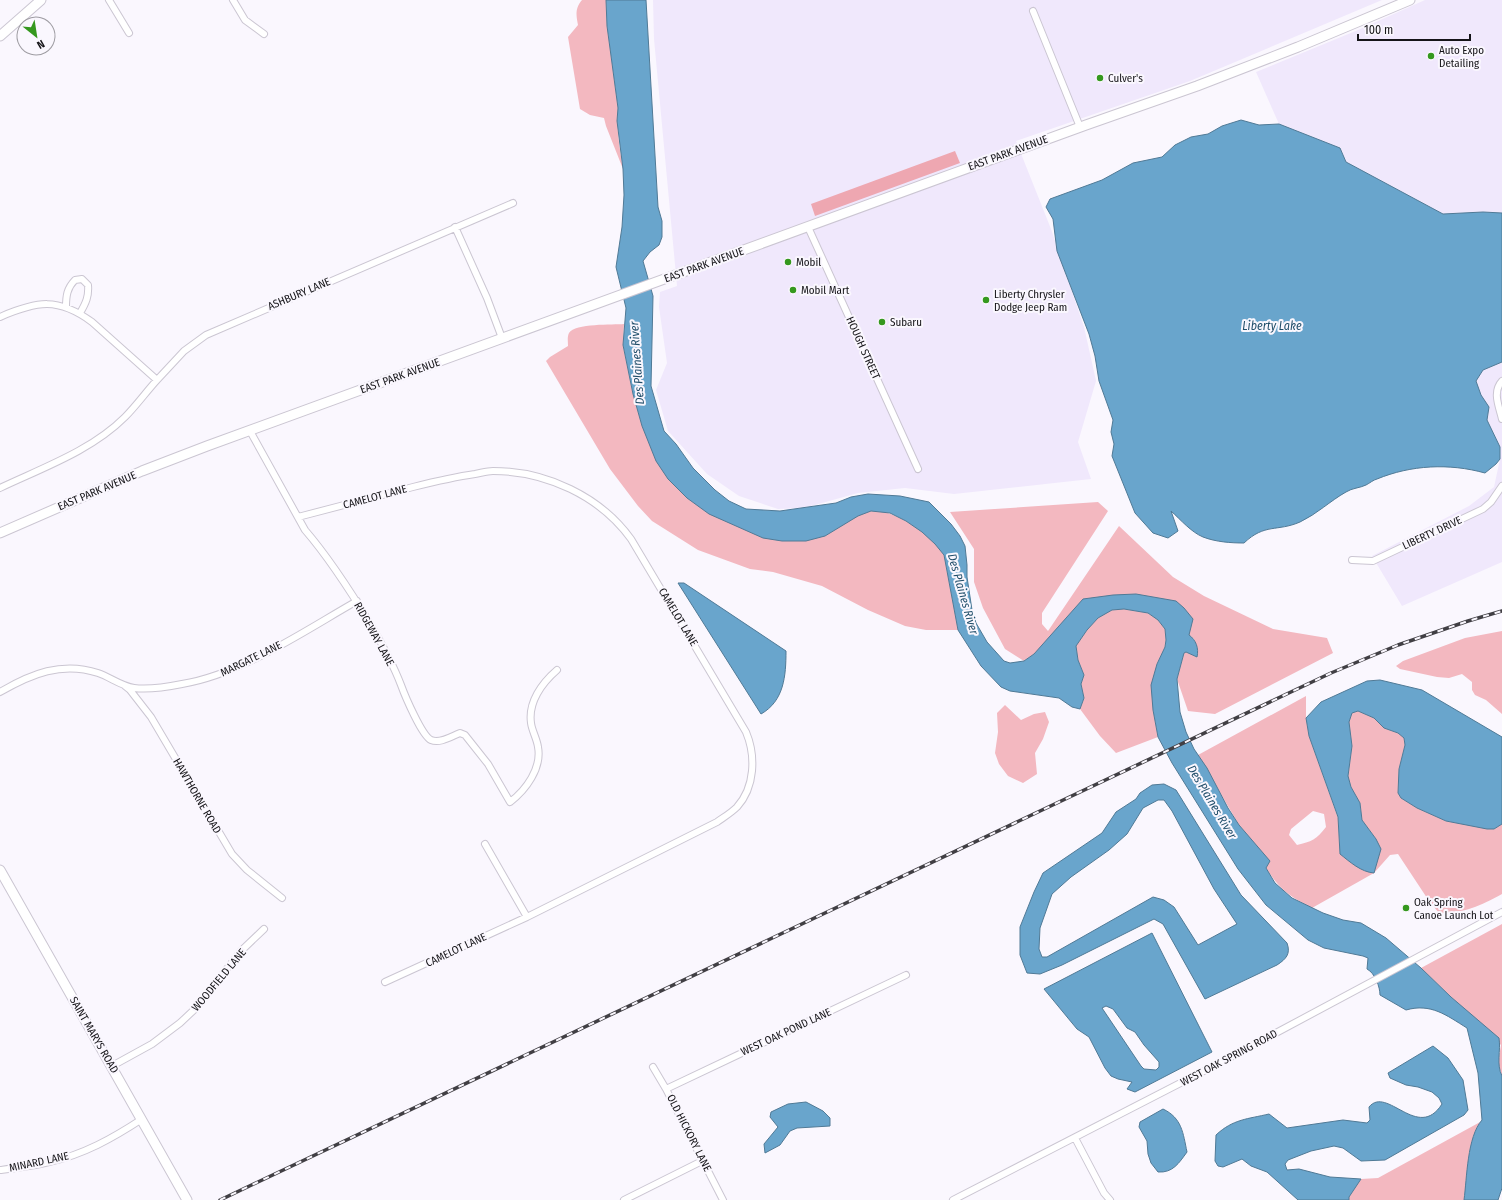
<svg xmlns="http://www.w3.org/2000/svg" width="1502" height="1200" font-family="'Fira Sans Condensed',sans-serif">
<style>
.built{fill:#f0e8fc}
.green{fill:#f3b8c0;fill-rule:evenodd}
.forest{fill:#eea7b1}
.water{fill:#69a5cc;stroke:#507a96;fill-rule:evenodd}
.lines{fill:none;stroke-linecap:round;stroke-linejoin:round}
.street-casing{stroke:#cbc6d2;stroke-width:8}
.secondary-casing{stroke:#cbc6d2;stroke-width:11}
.street{stroke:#fff;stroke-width:6}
.secondary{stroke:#fff;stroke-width:9}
.rail-casing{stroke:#413f44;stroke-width:3.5}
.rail{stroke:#faf7fe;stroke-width:2;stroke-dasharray:6;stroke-linecap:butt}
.poi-dot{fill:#35981e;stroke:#faf7fe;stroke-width:1.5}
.labels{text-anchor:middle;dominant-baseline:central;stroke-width:4;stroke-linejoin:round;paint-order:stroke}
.poi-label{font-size:11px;fill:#151418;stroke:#faf7fe;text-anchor:start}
.street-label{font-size:11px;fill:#151418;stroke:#faf7fe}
.water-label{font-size:12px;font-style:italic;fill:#1f4d69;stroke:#faf7fe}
</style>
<rect width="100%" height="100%" fill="#faf7fe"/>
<!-- built -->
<path class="built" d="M653 0H1382L1190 81 1016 141 1051 229 1084 327 1096 381 1078 442 1091 479 954 494 905 488 858 493 804 508 778 509 739 496 707 474 668 431 656 390 667 363 659 307 660 292 677 286 654 39Z
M1425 0H1502V213L1483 212 1443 214 1346 162 1340 148 1279 124 1256 72 1358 30Z
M1502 362V562L1402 606 1372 556 1469 506 1494 487 1500 459V447L1487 419 1489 407 1481 395 1476 381 1483 370Z"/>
<!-- green -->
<path class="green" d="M582 0H606L607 26 618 108C616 129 620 149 623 169L606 126 604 118 590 115 580 109 568 37 578 25C576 15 575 8 582 0Z
M624 324 623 346 633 394 642 426 687 498 825 536C837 528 856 513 870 511 892 507 935 536 944 555 946 561 946 570 948 576 951 594 955 612 958 630H926L905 626 868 610 822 586 773 572 750 569 698 550 652 521 638 506 610 469 546 361 550 357 568 346C568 342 567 337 569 333 575 323 613 325 624 324Z
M1098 502 1108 511 1042 613V624L1048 631 1119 526 1173 577 1204 596 1273 629 1327 638 1333 653 1215 714 1188 711 1177 679 1184 653 1186 652 1197 657 1194 639 1136 594 1034 654 1024 661 1005 649 983 608 974 582V549L950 512Z
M1124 609 1148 613 1158 620 1165 629 1166 640 1165 647 1157 664 1153 710 1158 737 1116 753 1100 736 1080 709 1084 698 1081 684 1084 675 1078 660 1076 646C1085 633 1096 615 1112 610 1115 609 1121 609 1124 609Z
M1502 631V714L1486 700 1475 695 1472 690V682L1462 674 1449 678 1437 677 1400 669 1396 666 1403 661 1465 638Z
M1306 696V718L1309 736 1338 818 1340 854 1376 839 1362 820 1360 803 1351 787 1348 777 1352 746 1349 722 1351 713 1358 711 1374 718 1384 728 1398 733 1404 738 1405 745 1399 769 1398 793 1401 798 1417 808 1446 821 1494 829 1502 824V894C1480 906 1465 913 1439 913L1429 901 1398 854 1390 855 1374 873 1312 908C1289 896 1280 890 1266 868L1269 861 1239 825 1198 755ZM1313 811 1324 814 1326 827C1317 839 1311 842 1297 845L1289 835 1291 829Z
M1005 705 1021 720 1034 714 1045 712 1049 722 1043 739 1035 753 1037 774 1023 783 1008 776 999 764 995 753 998 732 997 713Z
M1502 924V1076L1498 1063 1501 1045 1421 968Z
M1482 1121C1467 1137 1467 1178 1464 1200H1349V1197L1361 1179 1378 1178Z"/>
<!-- forest -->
<path class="forest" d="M955 151 960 163 815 216 811 204Z"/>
<!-- water -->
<path class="water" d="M606 0H646L658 207 662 221V237L659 245 650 252 643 261 653 296 651 386 664 431 676 444 693 468 715 490 729 501 746 509 780 511 836 503 851 497 868 494 900 496 929 502 951 524 960 536 965 546 967 565V577L972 610 976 623 987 642 1004 661 1010 663 1024 661 1034 654 1083 599 1113 595 1136 594 1176 601 1184 608 1193 619 1189 635C1196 640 1199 648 1197 657L1186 652 1184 653 1177 679 1180 712 1186 732 1194 749 1207 768 1228 808 1239 825 1270 861 1266 868 1275 883 1292 898 1323 913 1343 920 1361 923 1386 938 1421 968 1451 997 1499 1038C1501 1051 1496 1064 1502 1076V1188L1498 1200H1464C1467 1178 1467 1137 1482 1120L1478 1073 1467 1028C1446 1015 1431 1003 1406 1010L1380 995C1380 987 1375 973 1367 969L1368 958 1363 956 1324 948 1308 940 1266 905 1238 869 1172 763 1158 737 1153 710 1151 685 1157 664 1165 647 1166 640 1165 629 1158 620 1148 613 1124 609 1112 610 1098 618 1087 630 1076 646 1078 660 1084 675 1081 684 1084 698 1080 709 1072 707 1059 698 1010 691 1001 687 981 666 958 630 944 555 935 544 922 532 906 521 890 513 871 511 858 516 825 536 806 541H782L763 538 709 514 687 498 668 479 656 461 642 426 633 394 623 345 626 308 616 267 622 227 624 195 623 169 617 121 618 108 607 26Z
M1241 120 1259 125 1279 124 1340 148 1346 162 1443 214 1483 212 1502 213V362L1483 370 1476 381 1481 395 1489 407 1487 420 1500 447V459L1496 464 1485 473C1449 463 1411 465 1377 479 1373 480 1370 483 1366 485 1360 488 1352 488 1346 492 1330 501 1317 514 1300 522 1277 532 1265 523 1244 543 1231 543 1216 542 1203 537 1191 532 1181 520 1171 511L1178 531 1168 538 1153 533 1135 513 1112 456 1114 444 1111 432 1113 420 1099 381 1095 356 1089 334 1057 251 1053 219 1046 207 1050 199 1102 180 1133 163 1162 157 1175 145 1191 137 1208 134 1222 126Z
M678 583H684L786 651C786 676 784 701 761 714Z
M1380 680 1422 690 1502 737V824L1494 829H1487L1446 821 1417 808 1401 798 1398 793 1399 769 1405 745 1404 738 1398 733 1384 728 1374 718 1358 711 1352 713 1349 722 1352 746 1348 776 1351 787 1360 803 1362 820 1376 839 1381 849 1374 873C1361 872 1350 862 1340 854L1338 817 1309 736 1306 718 1321 702 1367 681Z
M1164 784 1176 790 1241 895 1287 943C1291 954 1286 959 1277 965L1205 999 1163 924 1154 919 1062 965 1040 974 1027 973 1020 955V927L1034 892 1043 873 1102 833 1116 812 1136 799 1140 793 1152 785ZM1158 800H1164L1172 811 1214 889 1237 924 1198 945 1174 907 1164 900 1153 897 1047 957H1042L1039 949 1040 928 1052 894 1071 877 1109 850 1127 834 1143 808Z
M1152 933 1212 1052 1135 1092 1127 1089 1132 1082 1118 1079 1111 1076 1105 1068 1089 1037 1077 1029 1044 989ZM1106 1006 1113 1009 1127 1028 1135 1032 1144 1045 1159 1062V1067L1156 1070 1144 1069 1141 1066 1102 1008Z
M1433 1046 1448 1058 1463 1080 1468 1110 1464 1115 1385 1160 1361 1161 1343 1148 1334 1146 1311 1151 1288 1160 1285 1164 1287 1170 1299 1169 1330 1177 1361 1179 1349 1197V1200H1298L1267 1172 1251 1166 1242 1159 1223 1167 1218 1166 1215 1161 1216 1135C1233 1119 1248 1119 1269 1114L1287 1128 1343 1120 1367 1123 1370 1120 1369 1107C1387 1085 1418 1142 1442 1104L1439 1098 1432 1092 1418 1087 1406 1085 1390 1078 1388 1073Z
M806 1102 823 1111 830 1118V1126L797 1128 790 1131 780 1145 765 1153 764 1144 778 1127 770 1117 771 1112 788 1104Z
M1163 1109C1182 1118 1183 1133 1187 1152 1179 1163 1173 1173 1158 1172L1151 1163 1148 1154 1147 1141 1139 1127 1140 1122Z"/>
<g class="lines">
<!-- street casing -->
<g class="street-casing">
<path id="street" d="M109 0 129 33
M233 0 245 20 264 34
M1033 11 1080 127
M455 227 487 298 502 338
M808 227 918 469
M66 307C66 296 67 288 75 280L82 279 88 285C89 296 86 303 80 313
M0 317C37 301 58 297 92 322L157 380C146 392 136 406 125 417 91 451 42 468 0 488
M157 380 184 351 206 335 513 203
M1502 381C1492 392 1499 406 1502 419
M250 431 305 530C330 559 351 592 371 625 382 644 393 664 401 685 405 696 422 736 431 740 440 744 452 736 460 733L465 735 488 764 510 802C526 790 542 768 538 747 537 739 532 731 531 723 528 702 542 683 557 670
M298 517C336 507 375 497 413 487 433 482 454 477 475 474 481 473 487 471 493 471 546 471 600 496 631 539L746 732C756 756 755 787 737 807 731 813 724 817 717 822L527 917 385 982
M1352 560 1373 561 1483 509 1491 502 1502 486
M125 686 130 690 151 717 232 854 247 870 282 898
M0 692C31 674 62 661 98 673 110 677 121 686 134 688 149 690 167 687 182 684 242 674 304 631 357 601
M485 844 527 917
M112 1066 152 1044 180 1023 196 1008 241 951 264 929
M653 1067 666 1089 723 1200
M666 1089 906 975
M1075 1138 1104 1193 1110 1200
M0 1170C16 1168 33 1166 49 1162 83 1155 113 1138 142 1119
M624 1200 702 1161
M953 1200 1231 1057 1502 912"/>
</g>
<!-- secondary casing -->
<g class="secondary-casing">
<path id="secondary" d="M0 36 41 0
M0 533 142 471 207 446 1086 125 1197 86 1298 47 1410 0
M0 870 187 1200"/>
</g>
<!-- street -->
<use href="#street" class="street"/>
<!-- secondary -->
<use href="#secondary" class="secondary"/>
<!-- rail casing -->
<g class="rail-casing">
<path id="rail" d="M220 1200 1331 673 1398 645 1468 621 1502 611"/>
</g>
<!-- rail -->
<use href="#rail" class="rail"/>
</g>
<!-- markers -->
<g class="poi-dot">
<circle cx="1431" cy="56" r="4"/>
<circle cx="1100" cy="78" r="4"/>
<circle cx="788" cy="262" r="4"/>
<circle cx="793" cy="290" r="4"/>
<circle cx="986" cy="300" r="4"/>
<circle cx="882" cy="322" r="4"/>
<circle cx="1406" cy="908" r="4"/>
</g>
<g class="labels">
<!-- poi labels -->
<g class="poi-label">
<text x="1439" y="50">Auto Expo<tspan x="1439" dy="13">Detailing</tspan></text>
<text x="1108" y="78">Culver's</text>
<text x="796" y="262">Mobil</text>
<text x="801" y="290">Mobil Mart</text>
<text x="994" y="294">Liberty Chrysler<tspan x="994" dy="13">Dodge Jeep Ram</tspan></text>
<text x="890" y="322">Subaru</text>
<text x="1414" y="902">Oak Spring<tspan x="1414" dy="13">Canoe Launch Lot</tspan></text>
</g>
<!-- street labels -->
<g class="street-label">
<text transform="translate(1008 153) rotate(-20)">EAST PARK AVENUE</text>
<text transform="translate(704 265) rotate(-20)">EAST PARK AVENUE</text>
<text transform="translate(299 294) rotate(-23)">ASHBURY LANE</text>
<text transform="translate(863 348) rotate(66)">HOUGH STREET</text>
<text transform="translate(400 376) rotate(-20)">EAST PARK AVENUE</text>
<text transform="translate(97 491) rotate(-23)">EAST PARK AVENUE</text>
<text transform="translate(375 497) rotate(-15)">CAMELOT LANE</text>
<text transform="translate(1432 533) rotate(-25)">LIBERTY DRIVE</text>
<text transform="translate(678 617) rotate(59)">CAMELOT LANE</text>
<text transform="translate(374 634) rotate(61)">RIDGEWAY LANE</text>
<text transform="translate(251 659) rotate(-26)">MARGATE LANE</text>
<text transform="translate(197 796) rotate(60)">HAWTHORNE ROAD</text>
<text transform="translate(456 950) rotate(-25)">CAMELOT LANE</text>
<text transform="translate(219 980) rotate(-50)">WOODFIELD LANE</text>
<text transform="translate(786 1032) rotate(-25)">WEST OAK POND LANE</text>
<text transform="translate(94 1035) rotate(60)">SAINT MARYS ROAD</text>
<text transform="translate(1229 1058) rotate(-28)">WEST OAK SPRING ROAD</text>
<text transform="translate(689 1133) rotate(63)">OLD HICKORY LANE</text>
<text transform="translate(39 1162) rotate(-12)">MINARD LANE</text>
</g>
<!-- water labels -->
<g class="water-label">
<text x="1272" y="326">Liberty Lake</text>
<text transform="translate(637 363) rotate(-94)">Des Plaines River</text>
<text transform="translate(963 594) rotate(74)">Des Plaines River</text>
<text transform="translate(1212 802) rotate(59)">Des Plaines River</text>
</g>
</g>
<!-- north arrow -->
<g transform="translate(36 36) rotate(150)"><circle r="19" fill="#faf7fe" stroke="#9e9ca2"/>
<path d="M0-3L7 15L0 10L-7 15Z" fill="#35981e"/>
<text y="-6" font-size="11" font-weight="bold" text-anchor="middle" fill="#151418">N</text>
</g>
<!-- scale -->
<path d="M1358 34v6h112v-6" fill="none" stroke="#151418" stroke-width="2"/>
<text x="1364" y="34" font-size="12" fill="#151418" stroke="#faf7fe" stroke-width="3" paint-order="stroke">100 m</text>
</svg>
